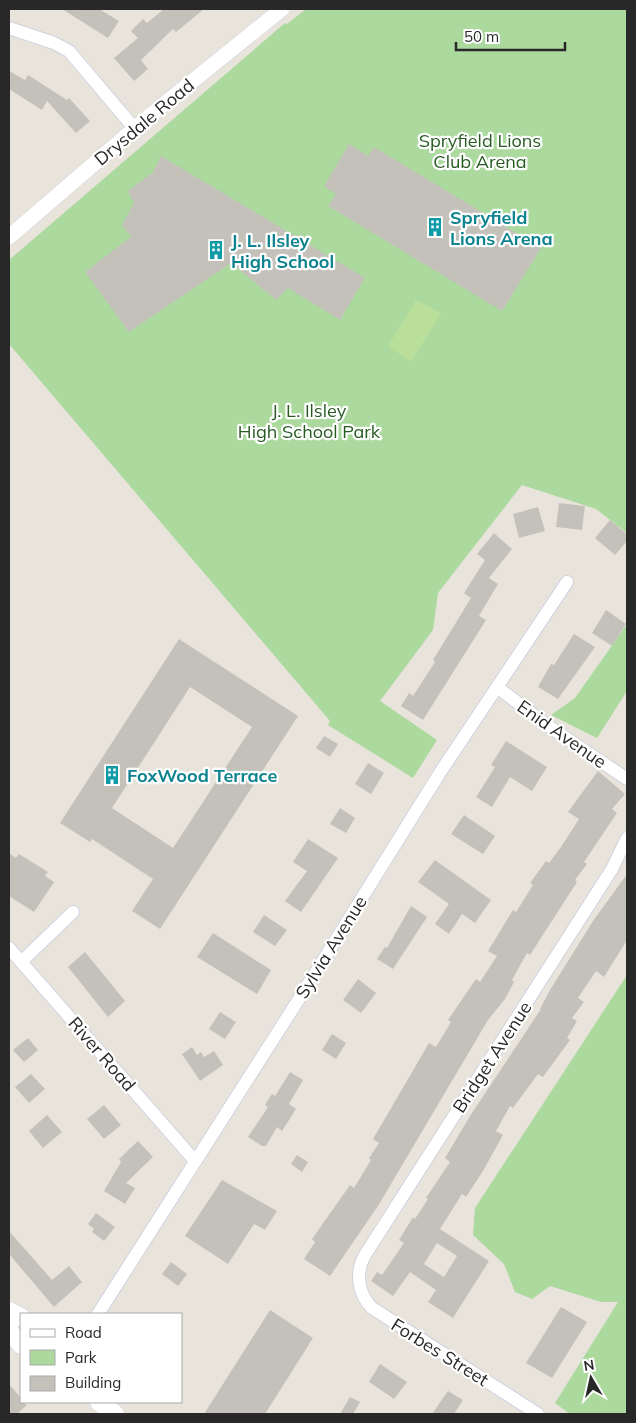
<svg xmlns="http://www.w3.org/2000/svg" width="636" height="1423" font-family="Mulish,sans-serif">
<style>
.green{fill:#abd99e}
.pitch{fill:#badf9b}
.building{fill:#c4c1bb;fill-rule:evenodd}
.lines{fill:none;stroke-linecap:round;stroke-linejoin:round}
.minor-casing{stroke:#d1d2df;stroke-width:14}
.tertiary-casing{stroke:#d1d2df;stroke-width:16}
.secondary-casing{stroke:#d1d2df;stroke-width:19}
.minor{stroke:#fff;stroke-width:12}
.tertiary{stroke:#fff;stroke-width:15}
.secondary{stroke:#fff;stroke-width:18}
.labels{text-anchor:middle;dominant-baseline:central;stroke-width:4.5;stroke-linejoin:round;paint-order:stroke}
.street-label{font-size:18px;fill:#282828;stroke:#fff}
.park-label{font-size:18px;fill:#275b22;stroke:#fff}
.culture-label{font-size:18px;font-weight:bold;fill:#0d838f;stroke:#fff;text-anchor:start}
</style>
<rect width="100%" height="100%" fill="#e9e4db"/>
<!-- green -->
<path class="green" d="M306 9H627V533L596 509 522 485 438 593 433 630 380 701 437 740 413 778 328 725 330 721 9 344V260L285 23 287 24Z
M627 624V691L597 738 551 715 575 698Z
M627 975V1414H570L555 1403 618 1302H601L550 1286 532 1299 515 1292 504 1264 473 1235 475 1208Z"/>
<!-- pitch -->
<path class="pitch" d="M416 300 441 313 411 362 388 346Z"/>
<!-- building -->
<path class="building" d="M62 9H99L119 21 108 38Z
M164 9H204L176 32 173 29 141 60 148 69 134 81 114 58 138 38 131 31 143 19 147 23Z
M9 71 25 80 28 75 67 100 69 98 90 121 76 133 47 101 42 110 9 89Z
M349 144 368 156 374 147 541 248 502 311 328 206 336 194 324 186Z
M161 156 365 278 340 320 288 288 276 300 231 263 129 332 85 272 131 237 122 225 134 203 128 191 153 172Z
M559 503 585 506 582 530 556 527Z
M538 507 545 531 519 538 513 514Z
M610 520 627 534V541L615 555 595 538Z
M494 533 512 549 489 578 498 584 479 616 486 620 423 720 401 706 409 693 413 696 435 662 433 660 471 598 464 593 485 560 477 554Z
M606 610 626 624 612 646 592 633Z
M574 634 595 647 558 699 538 687 551 664 554 665Z
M179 639 298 716 160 929 132 911 153 879 92 839 90 842 60 823ZM190 687 252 727 173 848 112 808Z
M324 736 338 744 330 757 316 748Z
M506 741 547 767 532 791 510 777 492 807 476 797 495 767 491 765Z
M368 763 384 773 371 794 355 784Z
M598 771 625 794 612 809 617 813 584 862 587 864 575 880 577 882 530 955 527 953 512 980 514 982 505 999 488 1020 378 1206 330 1276 304 1259 315 1242 312 1239 350 1185 354 1188 371 1160 369 1158 379 1143 373 1139 429 1043 436 1047 451 1022 448 1020 476 979 480 982 497 956 488 951 513 910 516 912 533 885 530 883 546 861 549 863 561 847 579 819 568 812Z
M340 808 355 818 346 833 330 824Z
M464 815 495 836 483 854 451 834Z
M308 839 338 858 301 912 285 901 307 871 293 862Z
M9 853 16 858 19 854 48 872 45 876 54 882 34 912 9 896Z
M435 860 491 900 475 923 462 914 449 934 435 924 449 904 418 882Z
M627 874V940L604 977 596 971 578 998 584 1002 572 1018 577 1021 567 1038 570 1040 543 1077 538 1074 513 1108 510 1106 496 1131 503 1135 483 1171 466 1197 462 1194 440 1229 489 1261 453 1318 428 1302 436 1290 410 1272 393 1296 371 1281 377 1272 382 1275 404 1243 399 1240 413 1217 415 1219 428 1199 426 1198 450 1162 445 1158 470 1116 541 1009H540L550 990 593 921ZM437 1243 457 1256 444 1277 424 1264Z
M411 906 427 917 393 969 377 959 385 947 387 948Z
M264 915 287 930 275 946 253 932Z
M213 933 271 970 257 994 197 957Z
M85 952 125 1001 108 1017 68 967Z
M358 979 376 993 361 1013 343 1000Z
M220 1012 236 1022 225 1039 209 1029Z
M332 1034 346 1043 336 1059 322 1050Z
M28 1038 38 1050 24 1062 13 1050Z
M192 1047 197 1055 201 1052 204 1057 214 1051 223 1065 200 1081 182 1054Z
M290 1072 303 1080 289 1104 296 1109 282 1131 277 1127 266 1146H262L248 1137 268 1107 265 1105 272 1094 275 1096Z
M31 1074 45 1089 29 1103 15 1087Z
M104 1105 121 1125 104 1139 87 1119Z
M47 1115 62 1132 43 1148 29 1131Z
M138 1141 153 1157 126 1183 135 1188 125 1204 104 1191 121 1162 119 1159Z
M297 1155 308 1162 302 1172 291 1164Z
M222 1180 277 1211 265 1230 254 1224 228 1264 185 1236Z
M96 1213 115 1227 104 1241 92 1232 94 1229 88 1224Z
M9 1231 52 1280 69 1266 82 1282 54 1307 9 1254Z
M171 1262 187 1274 178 1286 162 1274Z
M561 1307 587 1322 552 1378 526 1363Z
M270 1310 313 1338 265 1414H204Z
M380 1364 407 1382 394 1399 369 1382Z
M9 1384 21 1398V1402L27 1405 17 1414H9Z
M448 1391 463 1400 454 1414H432Z
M350 1397 360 1402 353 1414H340Z"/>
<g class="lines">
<!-- minor casing -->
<g class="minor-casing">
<path id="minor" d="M9 28 54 43 69 51 135 129
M497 687 544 723 627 779
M9 948 195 1161
M21 962 73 912
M98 1314 304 991 441 771 567 582
M538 1414 372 1308C358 1294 355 1272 365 1255L612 869 627 838"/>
</g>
<!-- tertiary casing -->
<g class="tertiary-casing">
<path id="tertiary" d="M9 237 153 113 282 9"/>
</g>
<!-- secondary casing -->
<g class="secondary-casing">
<path id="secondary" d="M9 1311 21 1317
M9 1328V1331L21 1345
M99 1402 115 1414"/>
</g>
<!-- minor -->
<use href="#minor" class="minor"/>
<!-- tertiary -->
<use href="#tertiary" class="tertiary"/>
<!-- secondary -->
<use href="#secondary" class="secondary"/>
</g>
<!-- icons -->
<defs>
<g id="building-bare" transform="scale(1.5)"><path d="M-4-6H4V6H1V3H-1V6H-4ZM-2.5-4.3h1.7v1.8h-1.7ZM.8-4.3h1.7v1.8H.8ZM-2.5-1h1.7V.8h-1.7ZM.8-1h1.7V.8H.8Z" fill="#0f9aa8" stroke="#fff" stroke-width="2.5" paint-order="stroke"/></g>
</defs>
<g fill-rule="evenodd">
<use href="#building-bare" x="435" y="227"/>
<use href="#building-bare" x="216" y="250"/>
<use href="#building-bare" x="112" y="775"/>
</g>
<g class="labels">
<!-- street labels -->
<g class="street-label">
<text transform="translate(144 122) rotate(-40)">Drysdale Road</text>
<text transform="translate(562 734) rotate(35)">Enid Avenue</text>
<text transform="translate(331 947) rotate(-58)">Sylvia Avenue</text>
<text transform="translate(102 1054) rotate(49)">River Road</text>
<text transform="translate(492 1057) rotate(-57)">Bridget Avenue</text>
<text transform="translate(440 1352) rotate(32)">Forbes Street</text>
</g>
<!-- park labels -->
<g class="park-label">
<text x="480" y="140">Spryfield Lions<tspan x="480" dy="21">Club Arena</tspan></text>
<text x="309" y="410">J. L. Ilsley<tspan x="309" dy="21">High School Park</tspan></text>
</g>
<!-- culture labels -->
<g class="culture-label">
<text x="450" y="217">Spryfield<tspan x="450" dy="21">Lions Arena</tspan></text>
<text x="231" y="240">J. L. Ilsley<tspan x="231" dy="21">High School</tspan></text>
<text x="127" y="775">FoxWood Terrace</text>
</g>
</g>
<!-- border -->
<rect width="636" height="1423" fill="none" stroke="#282828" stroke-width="20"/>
<!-- legend -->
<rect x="20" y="1313" width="162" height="90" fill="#ffffff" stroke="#a9a9a9"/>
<rect x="30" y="1329" width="25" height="8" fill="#ffffff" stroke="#a9a9a9"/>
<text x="65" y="1338" font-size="15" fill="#282828">Road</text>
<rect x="30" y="1350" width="25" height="15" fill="#abd99e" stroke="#a9a9a9"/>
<text x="65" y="1363" font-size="15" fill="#282828">Park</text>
<rect x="30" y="1376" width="25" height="15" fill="#c4c1bb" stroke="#a9a9a9"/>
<text x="65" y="1388" font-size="15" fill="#282828">Building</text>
<!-- north arrow -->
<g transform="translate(591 1378) rotate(351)" stroke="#ffffff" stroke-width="4" paint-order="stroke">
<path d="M0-4L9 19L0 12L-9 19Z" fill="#282828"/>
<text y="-8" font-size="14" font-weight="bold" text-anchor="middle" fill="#282828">N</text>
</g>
<!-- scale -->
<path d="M456 42v8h109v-8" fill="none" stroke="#282828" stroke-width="2.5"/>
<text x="464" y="42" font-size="15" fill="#282828" stroke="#ffffff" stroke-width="4" paint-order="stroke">50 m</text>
</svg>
